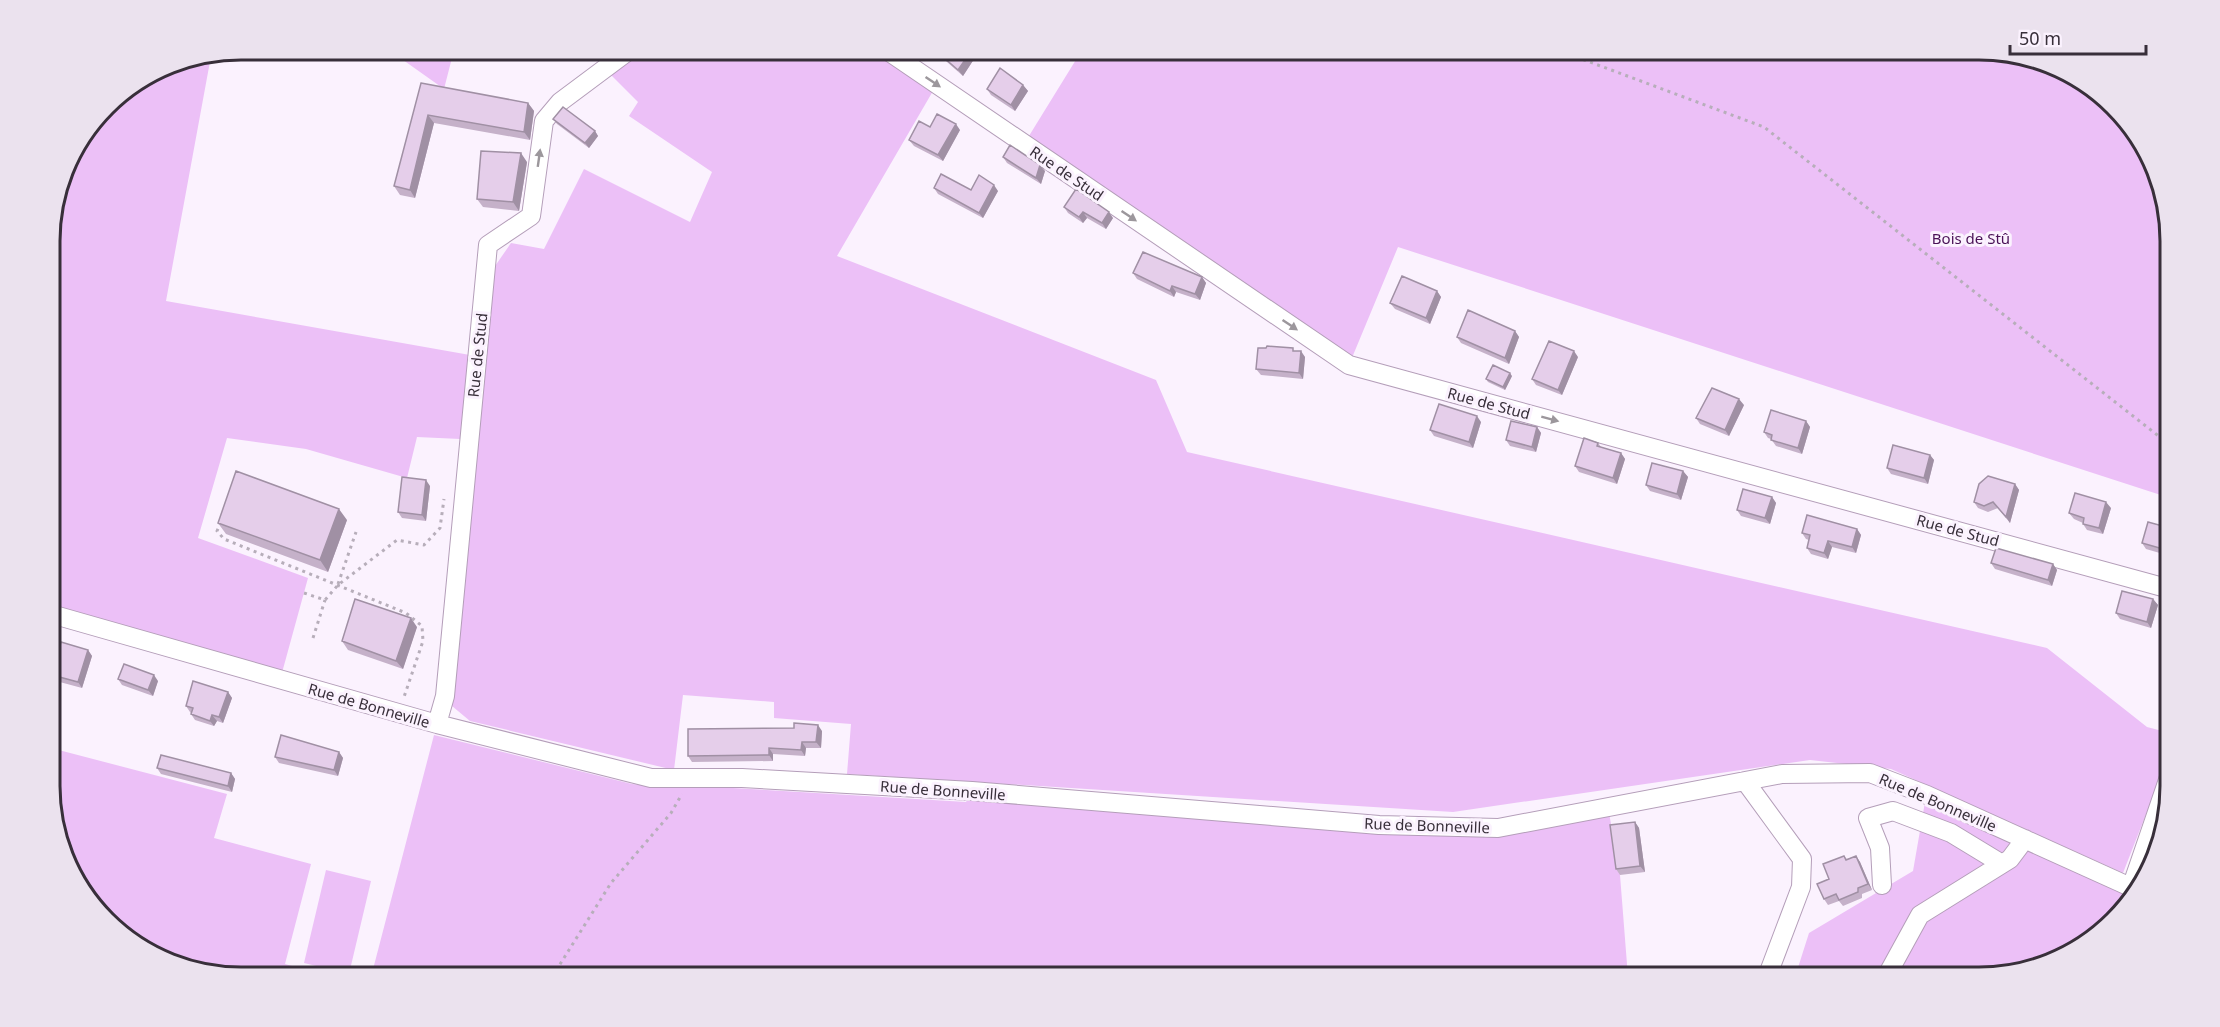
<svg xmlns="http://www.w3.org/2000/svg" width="2220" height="1027" font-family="'Noto Sans',sans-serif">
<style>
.green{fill:#ecc0f7}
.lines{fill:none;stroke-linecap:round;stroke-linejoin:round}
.minor-casing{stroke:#b49eb9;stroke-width:20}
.path{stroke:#b7aeba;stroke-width:3;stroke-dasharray:3 4.5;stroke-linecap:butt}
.minor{stroke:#fff;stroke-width:18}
.wall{fill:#c5b1c9}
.shaded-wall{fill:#a090a4}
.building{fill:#e5ceea;stroke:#a090a4;stroke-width:1.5}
.oneway{fill:#9c979c}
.labels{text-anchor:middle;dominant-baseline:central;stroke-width:6;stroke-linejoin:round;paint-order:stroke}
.street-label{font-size:15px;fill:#382f3a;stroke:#fbf2fe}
.park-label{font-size:15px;fill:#4a1257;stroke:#fbf2fe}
.rim{fill:none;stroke:#382f3a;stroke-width:3}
</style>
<rect width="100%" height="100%" fill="#fbf2fe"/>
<!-- green -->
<path class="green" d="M872 49 933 91 837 256 1156 380 1187 452 2047 648 2147 727 2170 733V753L2123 873 1891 769 1810 760 1453 812 847 774 851 724 774 718V702L683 695 674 770 470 721 452 706 480 362 493 269 511 243 544 249 584 169 690 222 712 172 629 116 638 102 611 75 644 50H761L769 56 779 50Z
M1979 49 2052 64 2131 125 2169 217 2170 498 1398 247 1349 365 1024 144 1082 50Z
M389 50H454L444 89Z
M211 56 166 301 470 355 460 439 417 437 407 478 306 449 227 438 198 538 308 578 280 680 51 614 50 229 69 157 115 97 168 64Z
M434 735 632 784 668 788H733L966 802 972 791 1498 828 1608 807 1620 875 1628 977H371Z
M51 748 227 794 214 838 311 864 285 964 331 977H241L168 963 89 902 51 811Z
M2169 793 2156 859 2137 890 2130 888 2121 914 2085 945 1991 977H1795L1809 933 1913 871 1925 802 2130 887Z
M326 870 371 881 349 974 304 963Z"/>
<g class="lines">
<!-- minor casing -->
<g class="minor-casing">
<path id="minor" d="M885 49 1349 365 2170 589
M51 614 437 724 651 778H742L972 791 1379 825 1498 828 1782 774 1870 773 1927 795 2137 890
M437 724 445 696 488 245 531 216 544 121 560 102 631 49
M1745 781 1802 859 1801 887 1767 977
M1882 885 1880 848 1868 818 1893 811 1951 833 2002 864
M2131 888 2170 774
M1886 977 1920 915 2010 859 2025 839"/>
</g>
<!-- path -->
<path class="path" d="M1555 49 1764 127 2170 445
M221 522 217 531 224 539 406 613 422 626 423 641 404 697
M338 584 356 532
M304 593 325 600 338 585 397 540 424 545 440 528 444 499
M313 638 325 600
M552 977 611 883 671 813 682 794"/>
<!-- minor -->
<use href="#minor" class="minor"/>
</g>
<!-- wall -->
<path class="wall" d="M935 50 976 56 963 76 939 55Z
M421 83 528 103 534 111 530 140 434 123 415 198 400 195 394 186Z
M1023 85 1028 91 1015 111 991 95 987 89Z
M553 119 595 131 598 136 589 148 557 124Z
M930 127 960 130 943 161 914 146 909 140Z
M1003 157 1045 171 1041 184 1007 163Z
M527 162 519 211 483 207 477 199Z
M934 188 971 190 998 191 983 218 938 194Z
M1064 207 1113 218 1106 229 1087 218 1083 223 1068 213Z
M1133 273 1202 277 1206 283 1200 300 1176 292 1174 297 1137 279Z
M1437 291 1441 297 1430 324 1395 309 1390 303Z
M1515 331 1519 337 1509 364 1461 343 1457 337Z
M1295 351 1305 357 1303 379 1261 375 1256 369Z
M1578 357 1562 395 1536 385 1532 379Z
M1512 376 1505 390 1488 382 1486 379Z
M1744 405 1729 436 1700 424 1696 418Z
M1806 421 1810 427 1802 454 1776 446 1771 439 1768 438 1764 432Z
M1481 422 1473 448 1434 436 1430 430Z
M1537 427 1541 433 1536 452 1510 446 1506 440Z
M1598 443 1601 447 1621 453 1625 459 1617 484 1579 472 1575 466Z
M1930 455 1934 460 1928 484 1891 474 1887 468Z
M1683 471 1688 477 1681 500 1650 491 1646 485Z
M2015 484 2019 490 2010 523 1998 508 1988 512 1978 508 1974 502Z
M430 486 426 521 402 518 398 512Z
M1772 497 1776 503 1770 524 1741 516 1737 510Z
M2111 508 2103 534 2087 530 2083 524V523L2074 519 2069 513Z
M347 520 328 572 226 534 218 523Z
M2170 528V556L2146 549 2142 543Z
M1857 529 1861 535 1856 553 1832 547 1828 559 1811 554 1807 548 1809 540 1806 539 1802 533Z
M1991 563 2053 564 2057 570 2052 586 1995 569Z
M2153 599 2158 605 2151 628 2120 619 2116 613Z
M417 627 403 669 348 650 342 641Z
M88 650 92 656 82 688 56 681 52 675Z
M118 679 158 681 153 696 122 685Z
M228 692 232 698 223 723 217 721 214 726 195 720 191 714V713L190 712 186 706Z
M822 731 821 748H806L805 756 773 754V761L692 762 688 756Z
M339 752 343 758 338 776 279 763 275 757Z
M157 768 231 773 235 779 232 792 161 774Z
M1635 822 1639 828 1645 872 1620 875 1616 869Z
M1844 856 1847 859 1856 856 1860 862 1872 890 1862 894V898L1843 906 1839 901 1828 905 1824 899 1829 879Z"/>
<!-- shaded-wall -->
<path class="shaded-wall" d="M972 50 976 56 963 76 958 70Z
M1023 85 1028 91 1015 111 1011 105Z
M528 103 534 111 530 140 524 132Z
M428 115 434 123 415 198 410 190Z
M956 124 960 130 943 161 938 155Z
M595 131 598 136 589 148 585 143Z
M521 153 527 162 519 211 513 202Z
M1040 165 1045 171 1041 184 1036 178Z
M994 185 998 191 983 218 979 213Z
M1083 212 1087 218 1083 223 1079 217Z
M1109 212 1113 218 1106 229 1102 223Z
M1202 277 1206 283 1200 300 1195 294Z
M1172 286 1176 292 1174 297 1170 291Z
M1437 291 1441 297 1430 324 1426 318Z
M1515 331 1519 337 1509 364 1505 358Z
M1301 351 1305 357 1303 379 1299 373Z
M1574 351 1578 357 1562 395 1558 390Z
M1510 373 1512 376 1505 390 1503 387Z
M1739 399 1744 405 1729 436 1725 430Z
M1477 416 1481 422 1473 448 1469 442Z
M1806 421 1810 427 1802 454 1798 448Z
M1537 427 1541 433 1536 452 1532 447Z
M1621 453 1625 459 1617 484 1613 478Z
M1930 455 1934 460 1928 484 1924 478Z
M1683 471 1688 477 1681 500 1677 494Z
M426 480 430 486 426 521 422 515Z
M2015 484 2019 490 2010 523 2006 517Z
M1772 497 1776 503 1770 524 1765 518Z
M2106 502 2111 508 2103 534 2099 528Z
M339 509 347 520 328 572 320 560Z
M1857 529 1861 535 1856 553 1852 547Z
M1828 541 1832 547 1828 559 1824 553Z
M2053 564 2057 570 2052 586 2048 580Z
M2153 599 2158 605 2151 628 2147 622Z
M411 618 417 627 403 669 396 661Z
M88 650 92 656 82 688 78 682Z
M154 675 158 681 153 696 148 690Z
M228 692 232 698 223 723 219 717Z
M212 715 217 721 214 726 210 721Z
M818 725 822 731 821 748 816 742Z
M802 742 806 748 805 756 801 750Z
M769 748 773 754V761L769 755Z
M339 752 343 758 338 776 334 770Z
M231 773 235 779 232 792 228 786Z
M1635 822 1639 828 1645 872 1640 866Z
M1856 856 1860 862 1872 890 1868 884Z"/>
<!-- building -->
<path class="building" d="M935 50H972L958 70Z
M1000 68 1023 85 1011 105 987 89Z
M421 83 528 103 524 132 428 115 410 190 394 186Z
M563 107 595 131 585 143 553 119Z
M937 114 956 124 938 155 909 140 919 121 930 127Z
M1010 145 1040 165 1036 178 1003 157Z
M481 151 521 153 513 202 477 199Z
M941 174 971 190 979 175 994 185 979 213 934 188Z
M1076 189 1109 212 1102 223 1083 212 1079 217 1064 207Z
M1143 252 1202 277 1195 294 1172 286 1170 291 1133 273Z
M1402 276 1437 291 1426 318 1390 303Z
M1468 310 1515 331 1505 358 1457 337Z
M1549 341 1574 351 1558 390 1532 379Z
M1267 346 1293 348V351H1301L1299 373 1256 369 1258 348H1266Z
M1493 365 1510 373 1503 387 1486 379Z
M1712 388 1739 399 1725 430 1696 418Z
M1439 404 1477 416 1469 442 1430 430Z
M1771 410 1806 421 1798 448 1771 440 1772 435 1764 432Z
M1511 421 1537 427 1532 447 1506 440Z
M1584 438 1598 443 1597 446 1621 453 1613 478 1575 466Z
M1893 445 1930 455 1924 478 1887 468Z
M1652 463 1683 471 1677 494 1646 485Z
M236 471 339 509 320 560 218 523Z
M1988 476 2015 484 2006 517 1993 502 1984 506 1974 502 1979 484Z
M402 477 426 480 422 515 398 512Z
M1743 489 1772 497 1765 518 1737 510Z
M2075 493 2106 502 2099 528 2083 524 2084 518 2069 513Z
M1807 515 1857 529 1852 547 1828 541 1824 553 1807 548 1810 535 1802 533Z
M2148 522 2170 528V551L2142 543Z
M1996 548 2053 564 2048 580 1991 563Z
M2122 591 2153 599 2147 622 2116 613Z
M355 599 411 618 396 661 342 641Z
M61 642 88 650 78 682 52 675Z
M124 664 154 675 148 690 118 679Z
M193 681 228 692 219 717 212 715 210 721 191 714 193 708 186 706Z
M794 723 818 725 816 742H802L801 750 769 748V755L688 756V729L794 728Z
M281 735 339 752 334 770 275 757Z
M161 755 231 773 228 786 157 768Z
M1635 822 1640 866 1616 869 1610 825Z
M1844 856 1846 860 1856 856 1868 884 1858 888V892L1839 900 1836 894 1824 899 1817 884 1829 879 1823 864Z"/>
<!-- one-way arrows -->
<defs><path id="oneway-solid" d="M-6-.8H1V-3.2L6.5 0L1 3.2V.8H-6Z" transform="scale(1.5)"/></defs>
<g class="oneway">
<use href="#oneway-solid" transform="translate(933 82) rotate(34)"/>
<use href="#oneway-solid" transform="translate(539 158) rotate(-82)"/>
<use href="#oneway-solid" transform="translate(1129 216) rotate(34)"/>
<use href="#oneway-solid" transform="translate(1290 325) rotate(34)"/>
<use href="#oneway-solid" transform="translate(1550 419) rotate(15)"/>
</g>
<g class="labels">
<!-- street labels -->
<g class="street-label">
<text transform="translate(1067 173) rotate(34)">Rue de Stud</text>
<text transform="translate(477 355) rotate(-84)">Rue de Stud</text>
<text transform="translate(1489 403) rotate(15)">Rue de Stud</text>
<text transform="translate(1958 530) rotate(15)">Rue de Stud</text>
<text transform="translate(369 705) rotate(16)">Rue de Bonneville</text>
<text transform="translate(943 790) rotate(4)">Rue de Bonneville</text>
<text transform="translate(1938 802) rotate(23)">Rue de Bonneville</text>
<text transform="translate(1427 825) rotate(2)">Rue de Bonneville</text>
</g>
<!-- park labels -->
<g class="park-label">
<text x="1971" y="238">Bois de Stû</text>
</g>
</g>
<!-- crop -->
<path d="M0 0H2220V1027H0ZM241 60H1979A181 181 0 0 1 2160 241V786A181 181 0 0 1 1979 967H241A181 181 0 0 1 60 786V241A181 181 0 0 1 241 60Z" fill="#ebe2ee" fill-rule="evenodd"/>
<path class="rim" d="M241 60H1979A181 181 0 0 1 2160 241V786A181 181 0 0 1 1979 967H241A181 181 0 0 1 60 786V241A181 181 0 0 1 241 60Z"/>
<!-- scale -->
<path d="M2010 45v9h136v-9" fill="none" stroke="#382f3a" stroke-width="3"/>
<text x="2019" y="45" font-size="18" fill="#382f3a" stroke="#fbf2fe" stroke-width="4.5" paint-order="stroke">50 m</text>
</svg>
